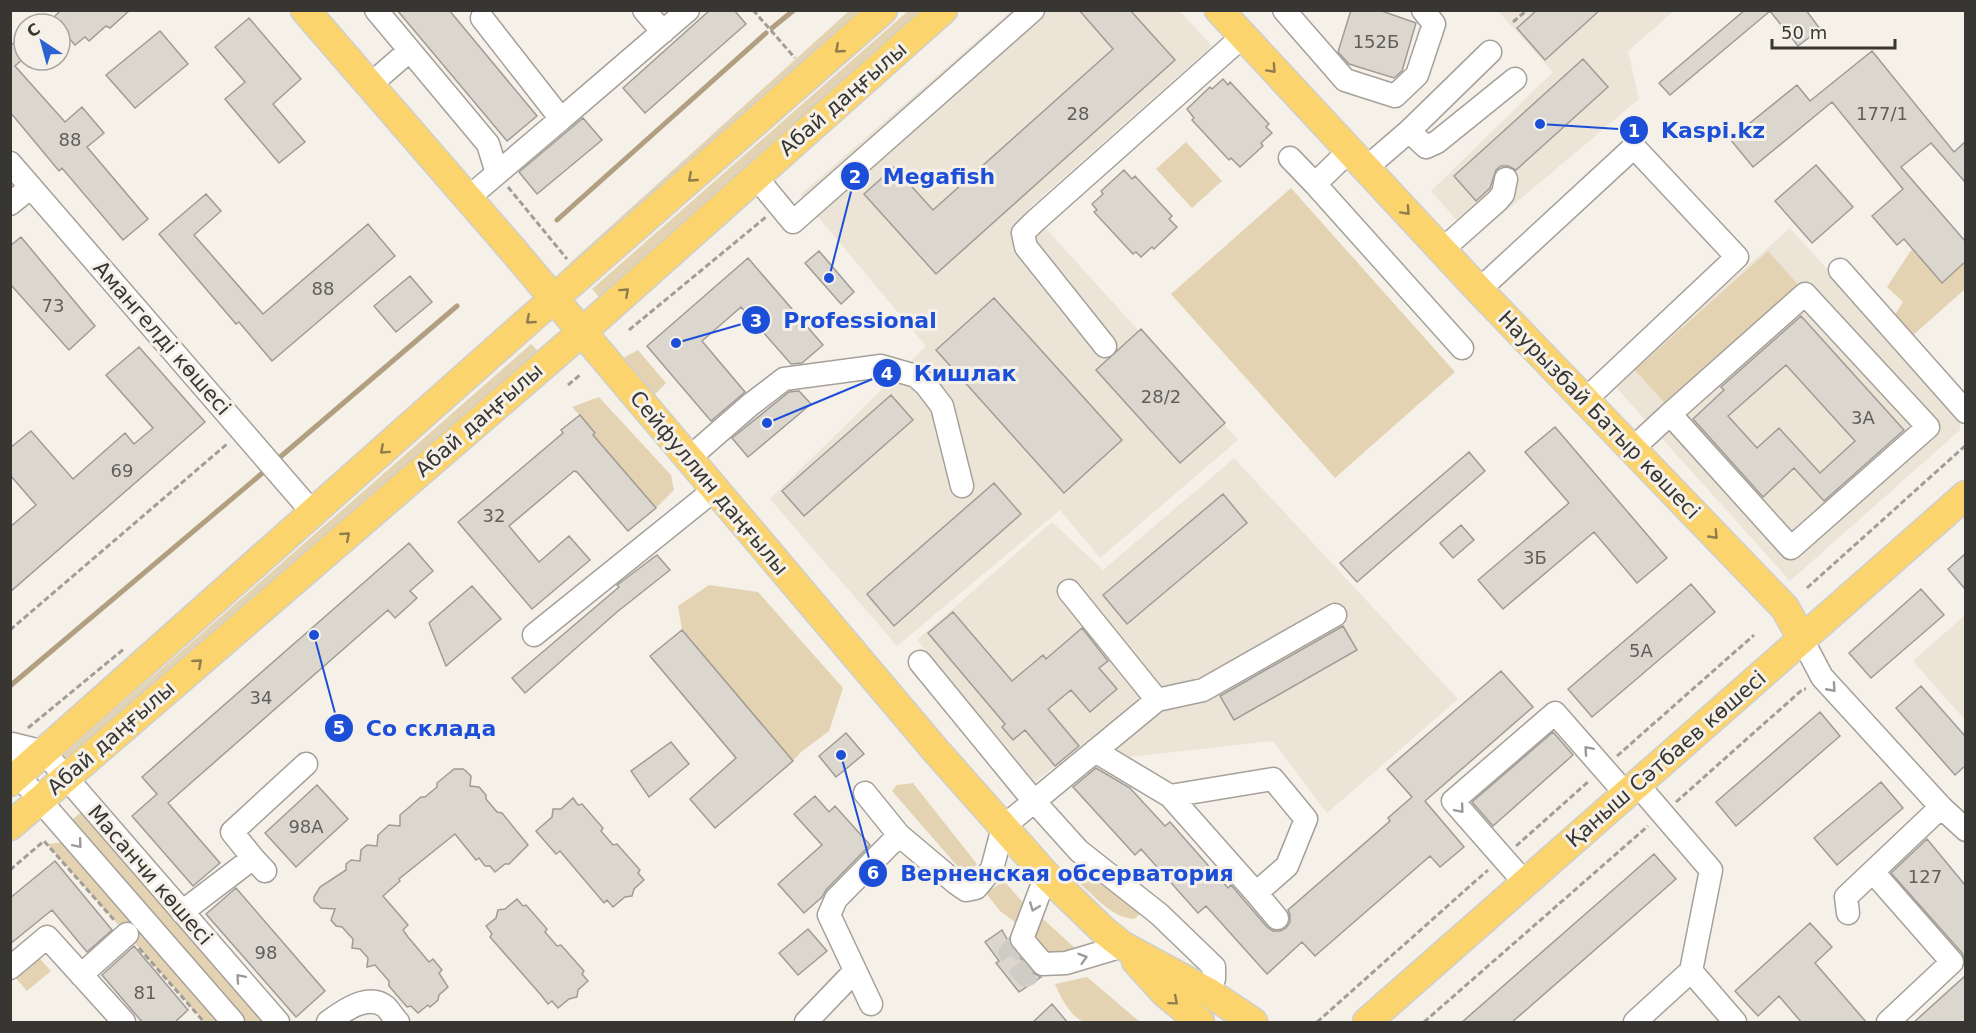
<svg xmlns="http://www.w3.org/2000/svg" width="1976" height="1033" font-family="'DejaVu Sans',sans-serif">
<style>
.built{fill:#ece4d6}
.green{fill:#e4d3b3}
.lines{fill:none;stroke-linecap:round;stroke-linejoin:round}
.stream{stroke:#b19f80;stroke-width:5}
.building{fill:#dbd7cf;stroke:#a09b94;stroke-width:1.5;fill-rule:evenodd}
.minor-tunnel{stroke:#cfccc5;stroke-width:22;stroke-dasharray:22 11;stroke-linecap:butt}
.minor-casing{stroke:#a5a099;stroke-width:25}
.major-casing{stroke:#cfcfce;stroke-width:31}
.path{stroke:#a19e98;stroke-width:3;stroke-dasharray:6 3;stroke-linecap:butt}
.minor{stroke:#fff;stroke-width:22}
.major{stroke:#fbd46d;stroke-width:28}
.oneway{stroke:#907d4d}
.oneway2{stroke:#9c9a99}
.labels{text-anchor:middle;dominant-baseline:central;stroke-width:6;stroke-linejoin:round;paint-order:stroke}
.number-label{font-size:18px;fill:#615e5a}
.street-label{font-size:21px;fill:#383633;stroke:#f5f1e9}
.leader{fill:none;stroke:#1d4ed8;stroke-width:2}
.callout-dot{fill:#1d4ed8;stroke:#f5f1e9;stroke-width:2}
.mark-label{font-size:18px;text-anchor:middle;font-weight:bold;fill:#fff}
.callout-label{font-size:22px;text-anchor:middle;font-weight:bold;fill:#1d4ed8;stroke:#f5f1e9;stroke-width:6;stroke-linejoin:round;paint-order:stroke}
</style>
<rect width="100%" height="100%" fill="#f5f1e9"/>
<!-- built -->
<path class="built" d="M1011 11H1180L1212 46 1028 209 1238 440 1100 558 1060 510 897 646 770 499 926 346 800 195Z
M1498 11H1674L1628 51 1639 99 1473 239 1431 191 1553 72Z
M1790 228 1961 418 1960 430 1790 581 1614 385Z
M1234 458 1458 699 1327 813 1273 741 1121 758 1101 730 1035 782 917 640 1052 522 1103 570Z
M1965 615V720L1913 661Z"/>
<!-- green -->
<path class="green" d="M849 11H883L580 275 570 263Z
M908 11H926L600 298 592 289Z
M1186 142 1222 181 1192 208 1156 169Z
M1291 188 1455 372 1335 478 1171 294Z
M1912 249 1942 283 1965 262V289L1910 338 1892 319 1903 302 1887 287Z
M1768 251 1800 287 1667 406 1635 370Z
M531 344 538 351 69 764 62 756Z
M638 350 666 383 654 395 623 358Z
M599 397 671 475 674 490 656 508 593 435 595 433 572 407Z
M709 585 758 592 843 688 829 731 801 752 793 761 682 630 678 606Z
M913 783 977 864 965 875 892 791 897 785Z
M81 812 265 1022H238L67 824Z
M65 842 224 1022H204L47 844Z
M1086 862 1146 909 1134 919C1111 917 1097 898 1080 884Z
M1004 881 1027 907 1020 922 1016 923 1000 911 986 893Z
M1041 917 1076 949 1063 957 1049 955 1031 935Z
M35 953 51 971 27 991 12 974Z
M1087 977 1140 1022H1084C1070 1016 1061 998 1055 984Z"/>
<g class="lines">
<!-- stream -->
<path class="stream" d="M772 28 794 10
M557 220 766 33
M279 458 457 306
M10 686 266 470"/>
</g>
<!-- building -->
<path class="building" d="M61 10H130L110 28 106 26 89 41 85 37 75 45 60 28V24H56L52 19Z
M397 10H449L537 116 507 141Z
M710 10H734L746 24 645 113 623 88Z
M1079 10H1130L1175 60 936 274 864 194 894 167 933 210 1113 49Z
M1351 10H1379L1416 23 1402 71 1394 78 1349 64 1338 52Z
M1537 10H1600L1545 60 1517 28Z
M1745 10H1806L1820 29 1798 46 1770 11 1670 95 1659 83Z
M249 18 301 79 273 104 305 142 279 163 225 99 245 82 215 47Z
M160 31 188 64 135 108 106 75Z
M24 34V58L15 66 65 122 82 107 104 133 87 147 148 219 123 240 62 168 59 171 10 112V46Z
M1872 51 1954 152 1965 142V182L1931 143 1901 167 1965 241V262L1942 283 1904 239 1897 245 1872 216 1903 189 1832 102 1753 167 1730 139 1797 85 1810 101Z
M1583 59 1608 87 1516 170 1508 166H1501L1496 170 1490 188 1476 201 1454 176Z
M1223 79 1228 85 1230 82 1269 124 1266 127 1272 133 1261 143 1263 146 1240 167 1231 158 1229 160 1192 120 1194 118 1187 109 1210 87 1212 89Z
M583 118 602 140 537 194 519 172Z
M1816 165 1853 207 1812 243 1775 201Z
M1124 170 1132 179 1135 176 1172 216 1169 219 1177 227 1154 249 1152 247 1141 257 1136 252 1133 254 1094 212 1097 210 1092 204 1103 194 1101 191Z
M206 194 221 211 194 235 263 314 368 224 395 256 272 361 239 322 236 324 159 234Z
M21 237 95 326 69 350 10 284V246Z
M819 251 854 292 841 304 805 263Z
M748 258 823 345 802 363 791 364 741 307 702 341 745 392 711 421 647 346Z
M410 276 432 302 396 332 374 306Z
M994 298 1122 440 1064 493 936 350Z
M1801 316 1904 430 1824 501 1794 468 1763 497 1693 419 1724 390 1721 387ZM1786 365 1855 441 1820 473 1779 428 1757 448 1728 416Z
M1141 329 1225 423 1180 463 1096 370Z
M139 347 205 422 10 592V527L36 505 10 475V448L31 431 73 479 125 433 134 444 153 428 106 375Z
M799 391 811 404 748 457 732 438 789 392Z
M891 395 913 420 804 516 782 491Z
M580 415 595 433 593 435 656 508 628 531 577 472 574 471 509 526 539 562 569 536 590 560 532 609 458 522 563 433 561 430Z
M1555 427 1667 558 1637 583 1594 532 1503 609 1478 580 1569 503 1525 452Z
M1469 452 1485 471 1357 582 1340 563Z
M994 483 1021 514 894 626 867 594Z
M1223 494 1247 523 1127 624 1103 595Z
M1461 525 1474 540 1453 558 1440 543Z
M409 543 433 571 410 591 417 598 395 618 388 610 168 803 220 863 193 886 132 816 157 794 142 777Z
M1965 554V589L1948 569Z
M657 555 670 570 617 612 525 693 512 678 619 587 617 585Z
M1691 584 1715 612 1592 717 1568 689Z
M472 586 501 619 446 666 429 623Z
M1921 589 1944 615 1871 678 1849 653Z
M953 612 1012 681 1043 655 1046 659 1082 628 1108 661 1099 668 1117 689 1090 712 1071 690 1048 709 1079 746 1055 766 1025 730 1013 740 1002 727 1005 724 928 633Z
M1343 626 1357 650 1234 720 1220 696Z
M682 630 793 761 715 828 690 799 736 758 650 656Z
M1501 671 1533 707 1425 801 1464 847 1440 867 1430 856 1315 956 1302 942 1267 974 1206 906 1198 913 1141 849 1135 855 1073 787 1096 768 1130 788 1165 826 1170 822 1228 888 1231 885 1267 927 1273 931H1280L1286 928 1290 922V915L1288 910 1390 821 1388 818 1412 797 1387 769Z
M1921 686 1965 736V766L1955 775 1896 708Z
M1820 712 1840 736 1736 826 1716 802Z
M1553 732 1573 755 1493 826 1472 802Z
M846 733 864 754 836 777 819 756Z
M671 742 689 764 649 797 631 771Z
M454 769H463L466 771 471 776 470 786 479 787 486 795V799L497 812 502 813 528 845 509 864H505L495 872 490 866H485L479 858 476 860 455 834 399 879 400 881 383 896 408 925 403 930 408 937 429 962 433 959 442 970 439 973 448 987 439 995 438 1000 430 1007 428 1005 418 1013 411 1006 407 1007 389 986V981L375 965 367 967 368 958 360 949 352 948 353 939 342 927 336 926 331 920 335 909 321 908 314 901V897L320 887 346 870V864L351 860 360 861 361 850 367 845 377 846 378 835 389 825 400 826V815L421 797H425L437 787V783Z
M1881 782 1903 808 1837 865 1814 838Z
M317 785 348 819 296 867 265 833Z
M815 796 829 812 835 806 870 845 826 890 822 897 804 913 778 884 822 845 794 814Z
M573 798 578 805 582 804 603 828 601 831 613 845 617 844 640 870 638 873 644 880 634 889 632 896 625 897 613 907 607 900 604 903 560 851 556 854 536 831 552 817 553 809H561Z
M1927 839 1965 885V960L1962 953 1891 873Z
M1654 854 1676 879 1511 1023H1461Z
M55 861 112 930 87 952 52 910 10 944V898Z
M236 888 325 991 296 1017 206 914Z
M517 899 523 906 526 905 547 929 545 932 557 946 561 945 584 971 582 974 588 981 578 990 577 997 569 999 558 1008 552 1001 548 1004 541 995 490 937 492 934 486 926 496 918 498 910 505 909Z
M1810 923 1832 947 1815 963 1867 1023H1802L1779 996 1758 1016 1735 991Z
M808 929 827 951 798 975 779 953Z
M1002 930 1012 948 1033 973 1041 977 1019 992 996 963 999 961 985 942Z
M134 946 188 1010 174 1023H143L102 975Z
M1965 976V1023H1913Z
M1052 1004 1068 1023H1032Z"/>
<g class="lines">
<!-- minor-tunnel -->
<path class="minor-tunnel" d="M1022 939 1009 953 1026 976 1043 964"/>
<!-- minor casing -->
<g class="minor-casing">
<path id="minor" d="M376 10 488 144 497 173
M644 10 663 32
M1284 10 1345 80 1395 96 1417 75 1434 24 1423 10
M371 84 409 51
M561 119 688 10
M1409 131 1426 147 1437 142 1515 79
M1349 151 1315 184 1462 348
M1290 158 1315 184
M10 163 313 513
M1366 168 1409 131 1490 52
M755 176 793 222 1033 10
M468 198 561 119 482 18
M10 204 31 187
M1442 250 1497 201 1503 194 1506 179
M1840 270 1966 412
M1479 290 1634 147 1737 257 1584 401
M1805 294 1928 427 1791 548 1670 414Z
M1105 346 1026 247 1023 233 1034 222 1242 37
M1631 450 1670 414
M688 459 750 405 784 379 881 366 916 376 926 385 942 406 962 486
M1069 591 1157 700
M534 635 714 490
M1802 639 1822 677 1941 807 1966 830
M920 662 1033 800 1079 851 1159 914 1214 967V979L1208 992
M12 744 44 752 278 1022
M1095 751 1170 796 1273 779 1306 819 1287 866 1256 893 1170 796
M15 760 18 775 233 1022
M865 793 899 835 956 883 966 890 976 888 992 869 1003 827 1157 700 1203 690 1335 615
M253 858 232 832 306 764
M1873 872 1952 962 1888 1022
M1046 875 1022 939 1043 964 1066 963 1123 946
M1525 883 1453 801 1555 713 1626 794
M1256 893 1277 918
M182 912 253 858 265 871
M1848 913 1846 897 1941 807
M10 968 47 937 124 1022
M1691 971 1735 1022
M81 975 127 934
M871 1004 829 915 836 899 899 835
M328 1022C342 1012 368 992 386 1007 390 1011 394 1018 398 1022
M806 1022 854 972
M1635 1022 1691 971 1711 870 1637 784"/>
</g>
<!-- major casing -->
<g class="major-casing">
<path id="major" d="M305 10 512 249 937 752 1046 875 1103 930 1123 946 1208 992 1253 1022
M1219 10 1479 290 1785 608 1802 639
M10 782 518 330 883 10
M10 826 582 332 943 10
M1136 961 1165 993 1200 1022
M1367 1022 1966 495"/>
</g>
<!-- path -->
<path class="path" d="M753 10 795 58
M1513 22 1527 10
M508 187 567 259
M629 330 766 217
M568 385 580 375
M1807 588 1966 445
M10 630 227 444
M28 728 125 648
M1617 756 1754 635
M1676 802 1803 689H1806
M1516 846 1589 781
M10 870 44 841 115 921
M139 948 204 1022
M1317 1022 1488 870
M1424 1022 1648 826"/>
<!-- minor -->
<use href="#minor" class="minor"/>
<!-- major -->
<use href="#major" class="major"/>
</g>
<!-- one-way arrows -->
<defs><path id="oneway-chevron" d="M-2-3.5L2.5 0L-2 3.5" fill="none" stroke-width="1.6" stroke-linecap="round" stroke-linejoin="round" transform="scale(1.5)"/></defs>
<g class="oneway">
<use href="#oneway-chevron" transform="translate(839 49) rotate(139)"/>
<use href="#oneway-chevron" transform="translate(1272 69) rotate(47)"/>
<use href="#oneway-chevron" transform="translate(692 178) rotate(139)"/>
<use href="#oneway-chevron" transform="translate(1406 211) rotate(47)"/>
<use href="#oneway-chevron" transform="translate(625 292) rotate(-42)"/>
<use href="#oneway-chevron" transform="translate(530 320) rotate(139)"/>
<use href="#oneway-chevron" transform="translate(384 450) rotate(138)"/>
<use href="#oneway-chevron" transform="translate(1714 535) rotate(46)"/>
<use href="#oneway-chevron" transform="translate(346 536) rotate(-41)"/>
<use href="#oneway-chevron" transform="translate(198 663) rotate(-41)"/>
<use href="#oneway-chevron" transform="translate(1174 1001) rotate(40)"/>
</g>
<g class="oneway2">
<use href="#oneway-chevron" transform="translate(1832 688) rotate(48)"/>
<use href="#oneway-chevron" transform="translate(1588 750) rotate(-131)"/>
<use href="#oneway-chevron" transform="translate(1460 809) rotate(50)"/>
<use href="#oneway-chevron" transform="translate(78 844) rotate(49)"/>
<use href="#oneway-chevron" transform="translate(1034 907) rotate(111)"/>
<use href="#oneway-chevron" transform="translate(1083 958) rotate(-17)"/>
<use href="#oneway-chevron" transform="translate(240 978) rotate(-131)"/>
</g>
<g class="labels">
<!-- number labels -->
<g class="number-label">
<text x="1376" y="41">152Б</text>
<text x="1078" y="113">28</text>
<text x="1882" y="113">177/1</text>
<text x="70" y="139">88</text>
<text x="323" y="288">88</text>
<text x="53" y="305">73</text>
<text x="1161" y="396">28/2</text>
<text x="1863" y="417">3А</text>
<text x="122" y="470">69</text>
<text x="494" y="515">32</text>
<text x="1535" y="557">3Б</text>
<text x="1641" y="650">5А</text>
<text x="261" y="697">34</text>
<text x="306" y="826">98А</text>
<text x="1925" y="876">127</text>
<text x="266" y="952">98</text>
<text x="145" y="992">81</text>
</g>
<!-- street labels -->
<g class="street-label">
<text transform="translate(843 99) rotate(-41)">Абай даңғылы</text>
<text transform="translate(162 338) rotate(49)">Амангелді көшесі</text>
<text transform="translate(1599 415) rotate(46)">Наурызбай Батыр көшесі</text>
<text transform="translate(479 420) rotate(-41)">Абай даңғылы</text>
<text transform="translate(709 483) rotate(50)">Сейфуллин даңғылы</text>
<text transform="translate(111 738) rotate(-41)">Абай даңғылы</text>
<text transform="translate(1666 759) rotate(-41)">Қаныш Сәтбаев көшесі</text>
<text transform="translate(150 875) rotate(49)">Масанчи көшесі</text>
</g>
</g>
<!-- callouts -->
<path class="leader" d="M1540 124L1634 130M829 278L855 176M676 343L756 320M767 423L887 373M314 635L339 728M841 755L873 873"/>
<g class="callout-dot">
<circle cx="1540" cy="124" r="6"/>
<circle cx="829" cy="278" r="6"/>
<circle cx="676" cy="343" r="6"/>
<circle cx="767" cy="423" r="6"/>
<circle cx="314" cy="635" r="6"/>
<circle cx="841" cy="755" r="6"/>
<circle cx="1634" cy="130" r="15"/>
<circle cx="855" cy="176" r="15"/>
<circle cx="756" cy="320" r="15"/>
<circle cx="887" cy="373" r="15"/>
<circle cx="339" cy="728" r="15"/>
<circle cx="873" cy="873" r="15"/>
</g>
<g class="mark-label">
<text x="1634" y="137">1</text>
<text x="855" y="183">2</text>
<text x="756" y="327">3</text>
<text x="887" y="380">4</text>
<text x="339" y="734">5</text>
<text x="873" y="879">6</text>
</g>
<g class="callout-label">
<text x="1713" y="138">Kaspi.kz</text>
<text x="939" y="184">Megafish</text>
<text x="860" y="328">Professional</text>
<text x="965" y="381">Кишлак</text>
<text x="431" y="736">Со склада</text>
<text x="1067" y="881">Верненская обсерватория</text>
</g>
<!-- border -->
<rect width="1976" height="1033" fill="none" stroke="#383633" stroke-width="24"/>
<!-- north arrow -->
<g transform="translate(42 42) rotate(324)"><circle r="28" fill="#f5f1e9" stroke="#a9a6a0" stroke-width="1.5"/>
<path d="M0-4.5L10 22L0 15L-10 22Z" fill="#2c62d0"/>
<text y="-9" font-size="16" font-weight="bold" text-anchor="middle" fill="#383633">С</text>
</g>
<!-- scale -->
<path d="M1772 39v9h123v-9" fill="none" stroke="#383633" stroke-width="3"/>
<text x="1781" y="39" font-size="18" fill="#383633" stroke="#f5f1e9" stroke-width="4.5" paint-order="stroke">50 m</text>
</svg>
